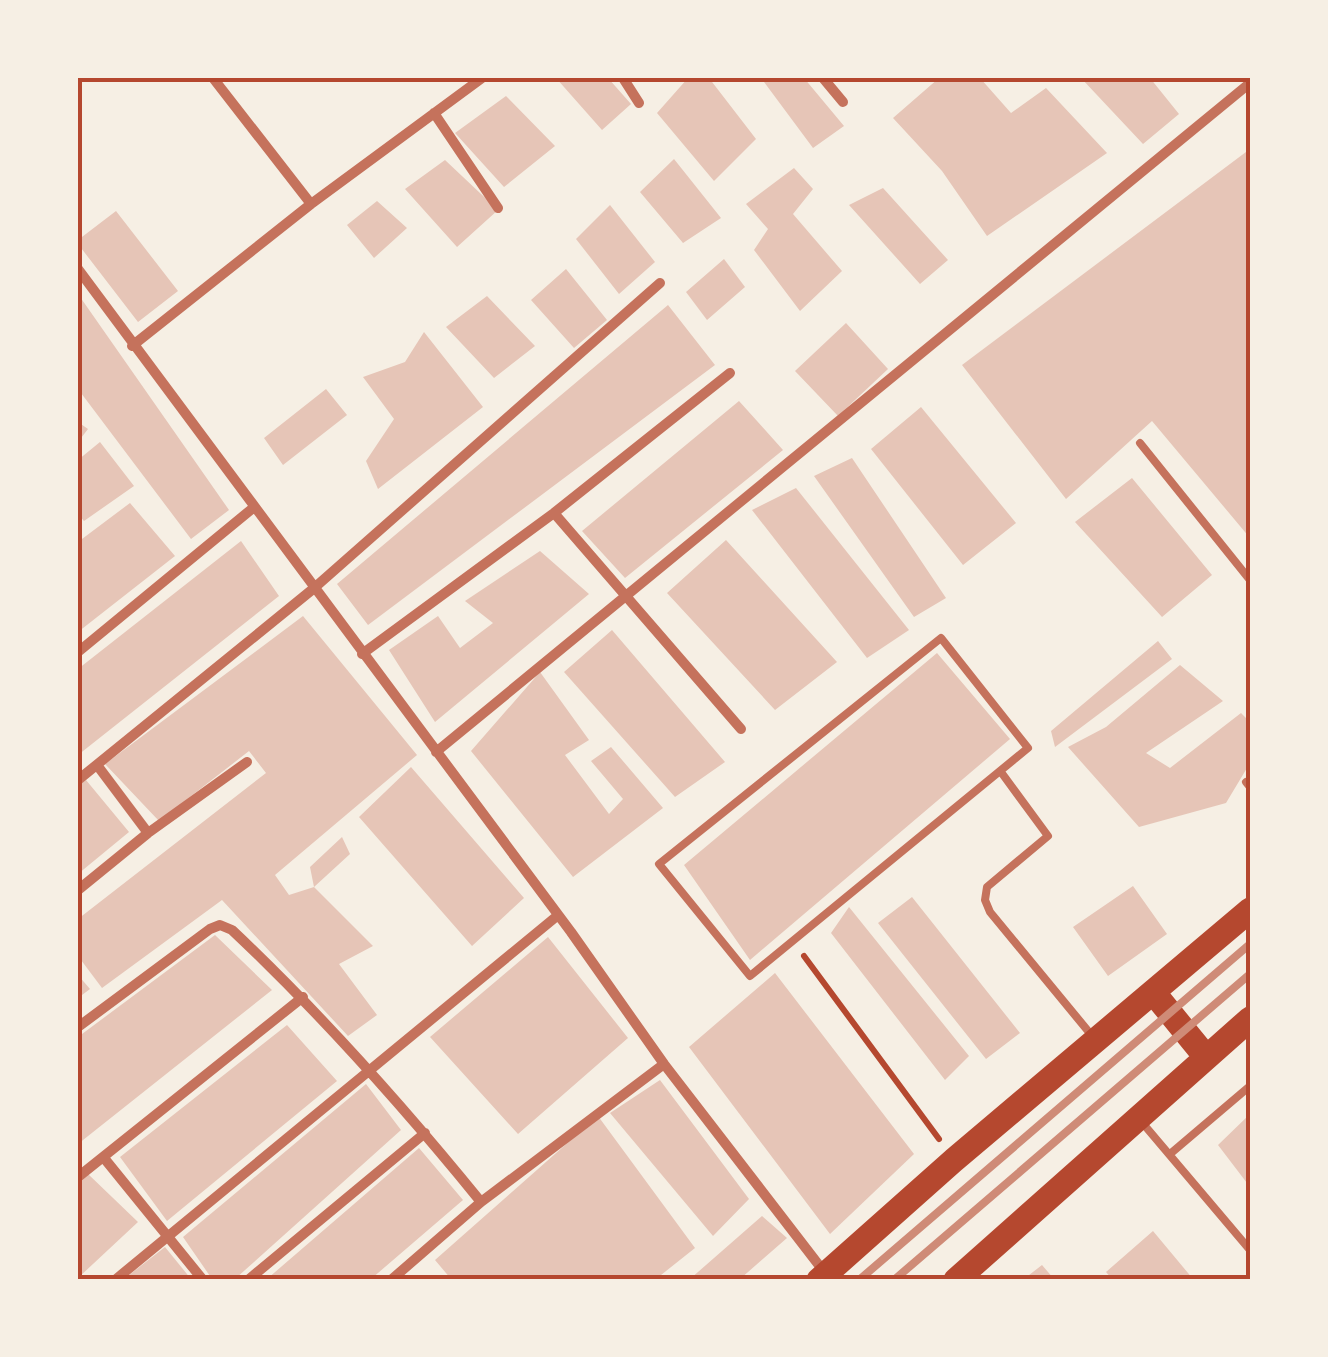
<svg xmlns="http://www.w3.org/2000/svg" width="1328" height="1357" font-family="Ubuntu,sans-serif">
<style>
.building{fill:#e6c5b7}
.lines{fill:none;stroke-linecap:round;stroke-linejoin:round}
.path{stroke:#b5482f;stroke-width:6}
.service{stroke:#c5725c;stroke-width:8}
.minor{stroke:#c5725c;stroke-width:10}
.primary{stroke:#b5482f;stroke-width:25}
.rail{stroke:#cf8b77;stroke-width:8}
.neatline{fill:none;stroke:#b5482f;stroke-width:4}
</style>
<rect width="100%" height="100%" fill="#f6efe4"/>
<!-- building -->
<path class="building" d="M556 78H608L631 104 602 130Z
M688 78H709L756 139 714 181 657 113Z
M761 78H804L844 126 813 148Z
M939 78H980L1011 113 1046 88 1107 153 987 236 942 171 893 118Z
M1081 78H1150L1179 114 1143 144Z
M506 96 555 146 504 187 455 133Z
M1250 149V538L1152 421 1066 499 962 365Z
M674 159 721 218 683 243 640 192Z
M445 160 498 210 457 247 405 189Z
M794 168 813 189 793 214 842 271 800 311 754 250 768 229 746 204Z
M883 188 948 260 920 284 849 205Z
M377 201 407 228 374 258 347 225Z
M610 205 655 262 619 294 576 239Z
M116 211 178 291 138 322 78 244V240Z
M724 259 745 287 707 320 686 292Z
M566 269 607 320 574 348 531 300Z
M78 294 229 510 191 539 78 389Z
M487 296 535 346 494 378 446 327Z
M668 305 715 365 368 625 337 584Z
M846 323 888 369 838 416 795 371Z
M424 332 483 407 378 489 366 461 394 419 363 377 405 362Z
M326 389 347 415 283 465 264 438Z
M739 401 783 450 625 578 582 531Z
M921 407 1016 523 963 565 871 449Z
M78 422 88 429 78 442Z
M100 442 134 486 84 521 78 514V460Z
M852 458 946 598 914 617 814 476Z
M1132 478 1212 575 1162 617 1075 522Z
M796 488 909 630 867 658 752 510Z
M130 503 175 556 78 632V542Z
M726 540 837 662 775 710 667 593Z
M241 541 279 596 78 755V669Z
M540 551 589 594 435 722 389 650 438 616 460 648 493 623 465 601Z
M303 616 417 755 275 875 289 895 314 887 373 946 339 964 377 1015 348 1036 222 900 102 988 78 956V919L266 773 249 751 159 821 105 764Z
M612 630 725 762 675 797 564 672Z
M1158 641 1172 659 1055 747 1051 731Z
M937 653 1010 739 750 960 684 865Z
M1180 665 1223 701 1146 753 1170 768 1241 713 1250 722V763L1226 803 1139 827 1068 747 1106 727Z
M540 672 589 740 565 755 609 814 623 799 591 761 611 747 663 808 573 877 471 751Z
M411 767 524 898 472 946 359 817Z
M86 780 129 832 78 874V786Z
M342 837 350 854 314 887 310 867Z
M1133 886 1167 934 1108 976 1073 927Z
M912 897 1020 1033 986 1059 878 923Z
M849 907 969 1056 945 1080 831 933Z
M215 935 272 990 78 1144V1037Z
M548 937 628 1038 518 1134 430 1037Z
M775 973 914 1154 830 1234 689 1047Z
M78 975 90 989 78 998Z
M287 1025 337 1081 167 1221 120 1157Z
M660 1080 749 1199 713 1236 610 1113Z
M366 1084 401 1130 235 1279H212L183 1237Z
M1250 1114V1187L1218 1145Z
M598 1116 695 1248 656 1279H451L435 1260Z
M419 1148 463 1200 371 1279H267Z
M87 1173 138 1222 78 1278V1182Z
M762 1216 787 1238 740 1279H690Z
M1153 1231 1193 1279H1112L1106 1272Z
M165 1247 191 1279H124Z
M1042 1265 1054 1279H1024Z"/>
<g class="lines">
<!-- path -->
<path class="path" d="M804 956 939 1139"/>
<!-- service -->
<path class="service" d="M1140 443 1250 580
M941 638 1028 748 750 976 659 864Z
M1001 772 1048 836 987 887 985 900 990 912 1093 1037
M1246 782 1250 787
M1140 1120 1250 1250
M1170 1154 1250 1086"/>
<!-- minor -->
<path class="minor" d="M213 78 311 204
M623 78 639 103
M823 78 843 102
M434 113 498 208
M78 269 571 932 664 1064 825 1273
M132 346 311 204 482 78
M554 513 741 729
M78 652 253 508
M362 654 554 513 730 373
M436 752 1250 83
M97 765 148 833
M78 780 313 589 660 283
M78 890 148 833 247 762
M78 1027 210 929 220 925 232 930C322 1015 403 1106 481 1202
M104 1158 203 1280
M78 1177 303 997
M115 1280 557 916
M248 1280 425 1133
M391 1280 481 1202 664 1064"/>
<!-- primary -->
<path class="primary" d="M1153 992 1206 1057
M819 1280 954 1160 1250 910
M956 1280 1250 1019"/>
<!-- rail -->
<path class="rail" d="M859 1280 1250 944
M894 1280 1250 974"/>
</g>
<!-- border -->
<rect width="1328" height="1357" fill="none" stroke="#f6efe4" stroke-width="160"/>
<rect x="80" y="80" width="1168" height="1197" class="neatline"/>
</svg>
